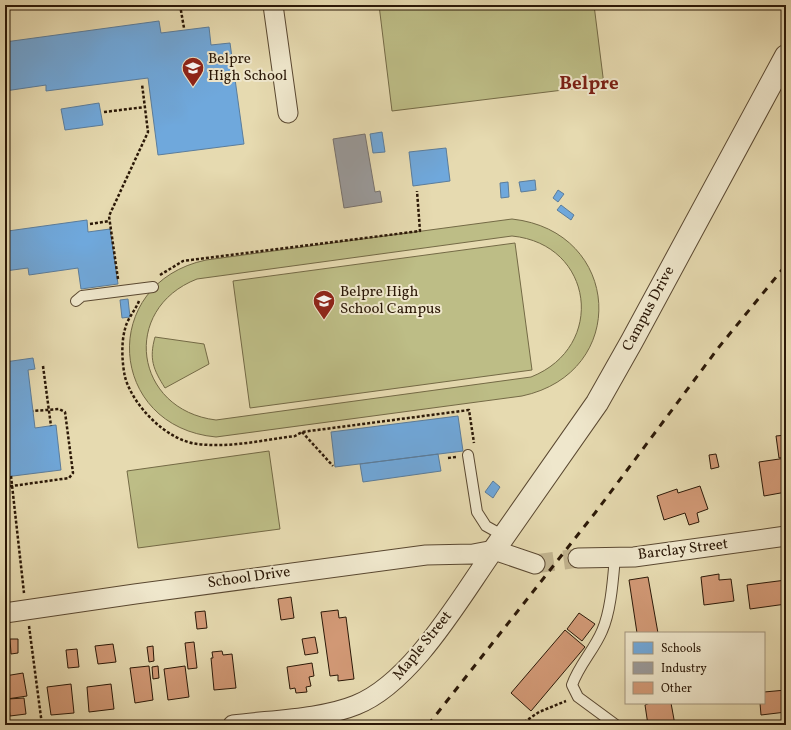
<svg xmlns="http://www.w3.org/2000/svg" width="791" height="730" font-family="Vollkorn,serif">
<style>
.green{fill:#bdbd86;stroke:#746a46;fill-rule:evenodd}
.schools{fill:#6fa8dc;stroke:#5b7d9c}
.industry{fill:#999;stroke:#78726d}
.building{fill:#d29976;stroke:#2b1807}
.lines{fill:none;stroke-linecap:round;stroke-linejoin:round}
.minor-tunnel{stroke:#c1b38e;stroke-width:19;stroke-dasharray:19 10;stroke-linecap:butt}
.service-casing{stroke:#5a4831;stroke-width:12}
.minor-casing{stroke:#5a4831;stroke-width:21}
.tertiary-casing{stroke:#5a4831;stroke-width:24}
.path{stroke:#2b1807;stroke-width:2.5;stroke-dasharray:3 2;stroke-linecap:butt}
.service{stroke:#efe7cc;stroke-width:10}
.minor{stroke:#efe7cc;stroke-width:19}
.tertiary{stroke:#efe7cc;stroke-width:22}
.rail{stroke:#2b1807;stroke-width:3;stroke-dasharray:7 7;stroke-linecap:butt}
.labels{text-anchor:middle;dominant-baseline:central;stroke-width:4;stroke-linejoin:round;paint-order:stroke}
.poi-label{font-size:15px;fill:#2b1807;stroke:#efe7cc;text-anchor:start}
.street-label{font-size:15px;fill:#2b1807;stroke:#efe7cc}
.district-label{font-size:19px;font-weight:bold;fill:#7a1f14;stroke:#efe7cc}
</style>
<rect width="100%" height="100%" fill="#e6dab0"/>
<filter id="stains"><feTurbulence type="fractalNoise" baseFrequency=".005" numOctaves="4"/><feColorMatrix values="0 0 0 0 .2 0 0 0 0 .09 0 0 0 0 .02 0 0 0 .5 -.17"/></filter>
<radialGradient id="worn" r=".72"><stop offset=".6" stop-color="#630" stop-opacity="0"/><stop offset="1" stop-color="#630" stop-opacity=".3"/></radialGradient>
<!-- green -->
<path class="green" d="M379 5H594L604 85 392 111Z
M512 219C622 231 630 373 522 396L216 437C107 427 98 283 206 260ZM512 236C594 244 607 347 531 377L216 420C134 410 120 309 197 279Z
M515 243 532 370 250 408 233 281Z
M155 337 204 344 209 364 165 388C153 369 149 359 155 337Z
M269 451 280 529 138 548 127 471Z"/>
<!-- schools -->
<path class="schools" d="M159 21 161 33 209 27 211 45 230 43 244 144 158 155 148 78 46 91V85L5 91V42Z
M99 103 103 125 65 130 61 109Z
M382 132 385 152 373 153 370 134Z
M446 148 450 181 413 186 409 152Z
M535 180 536 190 521 192 519 182Z
M508 182 509 197 501 198 500 183Z
M558 190 564 194 558 202 553 198Z
M561 205 574 215 571 220 557 210Z
M5 212 8 231 87 220 88 232 110 229 118 284 81 289 78 268 29 275 28 268 5 271Z
M128 299 130 317 122 318 120 300Z
M33 358 35 369 28 370 35 428 56 425 61 470 5 477V362Z
M458 416 463 451 335 467 331 432Z
M438 454 441 471 363 482 360 464Z
M493 481 500 487 493 498 485 492Z"/>
<!-- industry -->
<path class="industry" d="M365 134 375 192 380 191 382 202 344 208 333 139Z"/>
<!-- building -->
<path class="building" d="M786 435V457L779 458 776 436Z
M716 454 719 467 711 469 709 455Z
M786 458V492L764 496 759 462Z
M700 486 708 509 697 513 699 522 689 525 685 513 664 520 657 496 677 489 678 493Z
M719 574V580L731 579 734 601 704 605 701 577Z
M648 577 658 633H637L629 580Z
M786 580V604L750 609 747 585Z
M291 597 294 618 281 620 278 599Z
M338 610 339 618 346 617 354 679 338 681V675L330 676 321 612Z
M205 611 207 628 197 629 195 612Z
M579 613 595 624 582 641 567 629Z
M565 630 585 647 531 711 511 693Z
M315 637 318 653 305 655 302 639Z
M10 639H18V653L11 654Z
M194 642 197 668 188 669 185 643Z
M113 644 116 662 98 664 95 646Z
M153 646 154 661 149 662 147 647Z
M77 649 79 667 68 668 66 650Z
M222 651 223 655 232 654 236 688 214 690 211 658H213L212 652Z
M312 663 314 676 309 677 311 686 306 687 307 692 296 693 295 688 290 689 287 667Z
M149 666 153 700 135 703 130 668Z
M158 666 159 678 153 679 152 667Z
M185 666 189 697 168 700 164 669Z
M23 673 27 696 7 699 6 692H5V676Z
M71 684 74 713 51 715 47 687Z
M111 684 114 709 89 712 87 687Z
M786 690V712L761 715 760 703H764V692Z
M24 698 26 714 10 716 8 699Z
M650 703H671L675 725H648L645 705Z"/>
<g class="lines">
<!-- minor-tunnel -->
<path class="minor-tunnel" d="M535 564 578 558"/>
<!-- service casing -->
<g class="service-casing">
<path id="service" d="M76 301 82 296 153 287
M468 455 477 512 486 526 504 536
M615 557C613 579 611 611 602 631 594 650 579 665 572 685L578 697 616 725"/>
</g>
<!-- minor casing -->
<g class="minor-casing">
<path id="minor" d="M273 5 288 113
M578 558 634 557 786 536
M5 613 135 594 426 555 473 554 494 550 535 564
M233 725C271 720 322 719 356 705 412 683 460 598 494 550"/>
</g>
<!-- tertiary casing -->
<g class="tertiary-casing">
<path id="tertiary" d="M494 550 597 403 632 341 786 56"/>
</g>
<!-- path -->
<path class="path" d="M180 5 184 28
M104 112 145 107
M90 224 109 221
M160 275 183 261 420 231 417 191
M118 279 109 216 148 132 142 84
M139 301C135 311 127 319 125 329 121 343 122 363 125 377 133 406 167 441 198 444 230 448 263 440 295 436L302 432 469 410 474 443
M43 366 51 426
M302 432 333 466
M448 458 456 457
M11 476 24 593
M5 487 69 478 73 473 65 412 59 409 33 411
M29 626 42 725
M520 725 539 712 566 701"/>
<!-- service -->
<use href="#service" class="service"/>
<!-- minor -->
<use href="#minor" class="minor"/>
<!-- tertiary -->
<use href="#tertiary" class="tertiary"/>
<!-- rail -->
<path class="rail" d="M428 725 595 513 719 347 786 265"/>
</g>
<!-- icons -->
<defs>
<g id="school-pin" transform="scale(1.15)"><path d="M0 17L-7.5 6A9.5 9.5 0 1 1 7.5 6Z" fill="#8f2418" stroke="#efe7cc"/><path d="M0-5L7-2L0 1L-7-2ZM-4 1L0 2.5L4 1V4Q0 6-4 4Z" fill="#fff"/></g>
</defs>
<g fill-rule="evenodd">
<use href="#school-pin" x="193" y="68"/>
<use href="#school-pin" x="324" y="301"/>
</g>
<g class="labels">
<!-- poi labels -->
<g class="poi-label">
<text x="208" y="59">Belpre<tspan x="208" dy="17">High School</tspan></text>
<text x="340" y="292">Belpre High<tspan x="340" dy="17">School Campus</tspan></text>
</g>
<!-- street labels -->
<g class="street-label">
<text transform="translate(649 309) rotate(-62)">Campus Drive</text>
<text transform="translate(683 550) rotate(-7)">Barclay Street</text>
<text transform="translate(249 578) rotate(-8)">School Drive</text>
<text transform="translate(423 646) rotate(-51)">Maple Street</text>
</g>
<!-- district labels -->
<g class="district-label">
<text x="589" y="84">Belpre</text>
</g>
</g>
<!-- margin -->
<rect width="791" height="730" fill="none" stroke="#e6dab0" stroke-width="20"/>
<rect x="6" y="6" width="779" height="718" fill="none" stroke="#2b1807" stroke-width="2"/>
<rect x="10" y="10" width="771" height="710" fill="none" stroke="#2b1807"/>
<!-- legend -->
<rect x="625" y="632" width="140" height="72" fill="#efe7cc" stroke="#a1947d"/>
<rect x="633" y="642" width="20" height="12" fill="#6fa8dc" stroke="#a1947d"/>
<text x="661" y="652" font-size="12" fill="#2b1807">Schools</text>
<rect x="633" y="662" width="20" height="12" fill="#999999" stroke="#a1947d"/>
<text x="661" y="672" font-size="12" fill="#2b1807">Industry</text>
<rect x="633" y="682" width="20" height="12" fill="#d29976" stroke="#a1947d"/>
<text x="661" y="692" font-size="12" fill="#2b1807">Other</text>
<rect width="100%" height="100%" filter="url(#stains)"/>
<rect width="100%" height="100%" fill="url(#worn)"/>
</svg>
